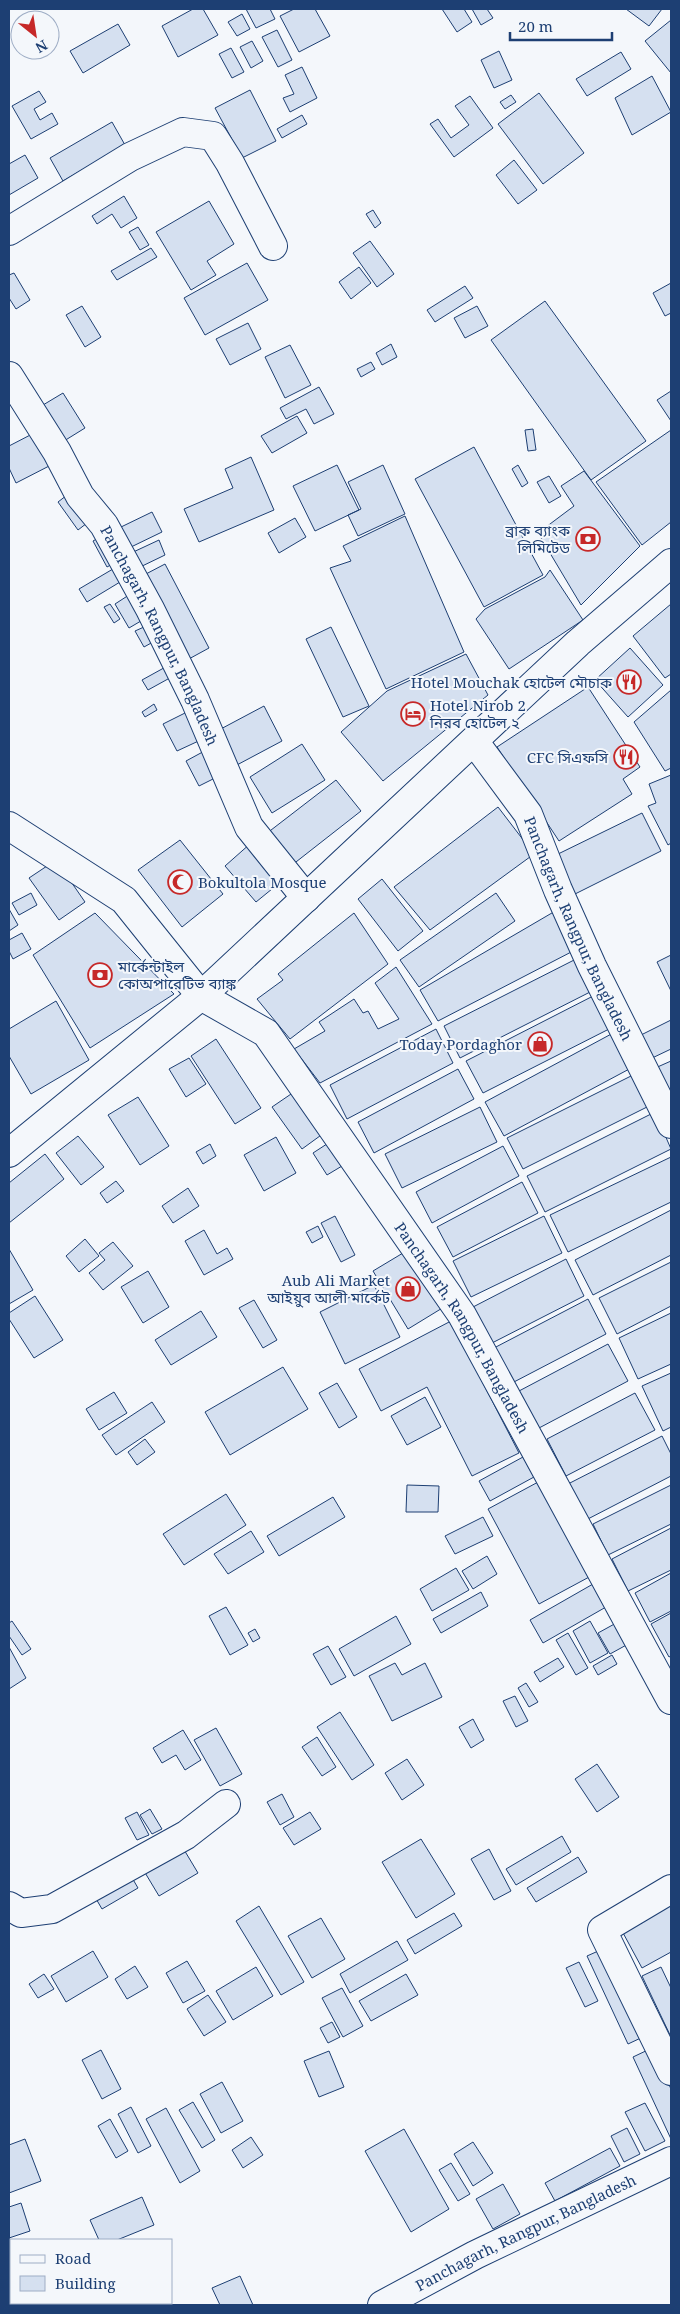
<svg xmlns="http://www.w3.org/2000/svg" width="680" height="2314" font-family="'Noto Serif','Noto Sans Bengali',serif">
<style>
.building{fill:#d5e0f0;stroke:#1d3f73}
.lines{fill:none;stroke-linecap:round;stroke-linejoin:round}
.minor-casing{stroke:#1d3f73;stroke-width:30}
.minor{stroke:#f4f7fb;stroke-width:28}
.labels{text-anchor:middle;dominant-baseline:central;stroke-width:4;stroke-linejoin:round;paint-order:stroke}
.poi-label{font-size:15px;fill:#1d3f73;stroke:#f4f7fb;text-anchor:end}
.street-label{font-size:15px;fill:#1d3f73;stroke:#f4f7fb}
</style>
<rect width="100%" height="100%" fill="#f4f7fb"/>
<!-- building -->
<path class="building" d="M193 9H203L218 35 178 57 162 26Z
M246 9H270L275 19 256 28Z
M294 9H315L330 36 299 52 280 16Z
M442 9H464L472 22 457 32Z
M472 9H487L493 18 481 25Z
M626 9H662L649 26Z
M242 14 250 29 237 36 228 22Z
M671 20V73L645 41Z
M118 24 130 45 83 73 70 51Z
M277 30 292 60 278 67 262 37Z
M252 41 263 61 251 68 240 47Z
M231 48 244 72 232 78 219 54Z
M499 51 512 80 494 88 481 60Z
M621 52 631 69 587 96 576 79Z
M302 67 317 98 290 112 283 98 294 94 285 75Z
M652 76 671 112 632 135 615 98Z
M250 90 276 141 242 158 215 108Z
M39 91 46 102 34 109 40 120 52 113 58 124 31 139 12 106Z
M539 93 584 153 543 184 498 124Z
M511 95 516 102 505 109 500 102Z
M470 96 493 128 454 157 430 124 438 119 451 138 469 125 455 106Z
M302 115 307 124 282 138 277 129Z
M112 122 125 145 63 181 50 158Z
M25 155 38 178 9 195V164Z
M514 160 537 190 518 204 496 175Z
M124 196 137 218 121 228 112 214 97 224 92 216Z
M209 201 234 244 207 261 216 275 191 290 156 232Z
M373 210 381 223 375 228 366 214Z
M138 227 149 245 140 250 129 232Z
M370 241 394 274 377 287 353 253Z
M151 248 157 257 117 280 111 271Z
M247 263 268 300 205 335 184 298Z
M359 267 371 283 351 299 339 282Z
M14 273 30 300 16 309 9 298V275Z
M671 283V313L665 316 653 293Z
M465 286 473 298 435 322 427 310Z
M545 301 646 441 591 480 491 340Z
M82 306 101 337 85 347 66 315Z
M477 306 488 326 465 338 454 318Z
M248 323 261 349 230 365 216 339Z
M391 344 397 357 382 365 376 353Z
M290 345 311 385 285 398 265 357Z
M371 362 375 369 361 377 357 369Z
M319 387 334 414 314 424 306 409 286 419 280 408Z
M671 391V421L657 400Z
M63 393 85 428 64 441 43 405Z
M297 416 307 433 272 453 261 436Z
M533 429 536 450 528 451 525 430Z
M671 430V522L642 545 596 482Z
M36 432 53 464 16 483 9 468V446Z
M474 447 543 575 484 607 415 479Z
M251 457 274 510 199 542 184 509 233 488 225 469Z
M337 465 359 510 315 531 293 486Z
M383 465 405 514 358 536 348 515 361 509 348 482Z
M518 465 528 483 522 487 512 469Z
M584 471 640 546 581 605 538 533 574 506 561 486Z
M549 476 561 496 549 503 537 482Z
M71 492 91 520 78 530 58 502Z
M152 512 162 532 131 547 121 527Z
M405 516 464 652 386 689 330 568 351 561 343 546Z
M295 518 306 537 279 553 268 533Z
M102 536 116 562 107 567 93 541Z
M159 540 165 555 136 569 129 554Z
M165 564 209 648 187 660 144 575Z
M118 566 125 579 87 602 79 589Z
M550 570 583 620 509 669 476 619 485 609 545 577Z
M132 593 146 618 129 628 115 604Z
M110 604 120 619 114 623 104 607Z
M671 604V674L665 678 633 636Z
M144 627 153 642 144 647 135 631Z
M331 627 369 706 343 717 306 639Z
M630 648 663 685 628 717 595 680Z
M466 654 488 695 383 781 341 732 387 691Z
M171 664 177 674 148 690 142 680Z
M588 687 640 767 623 779 632 794 559 841 497 747Z
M671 690V768L665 771 634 722Z
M154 704 157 710 145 717 142 712Z
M264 706 282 741 235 766 217 731Z
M191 710 205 738 177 751 163 724Z
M302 744 325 780 272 813 250 777Z
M210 748 223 774 199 786 186 761Z
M671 775V843L668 845 648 806 656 803 649 784Z
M336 780 361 811 287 869 262 837Z
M498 807 534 854 430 930 394 887Z
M642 813 661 851 575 894 556 855Z
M180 840 223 894 182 927 138 870Z
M251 843 283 880 256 902 225 866Z
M56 860 85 902 59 920 29 878Z
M382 879 423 931 398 951 358 899Z
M31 893 37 905 19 915 12 903Z
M496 893 515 921 419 987 400 960Z
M9 909 18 925 9 931Z
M557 910 577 949 438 1021 420 990Z
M95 913 174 994 90 1048 33 955Z
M354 913 388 964 290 1039 257 999 283 980 278 974Z
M22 933 31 949 13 959 9 951V940Z
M671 955V991L657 962Z
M580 957 596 989 460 1058 444 1026Z
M396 967 432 1024 320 1083 294 1049 325 1031 319 1022 354 999 363 1013 368 1011 378 1029 399 1019 375 983Z
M597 994 613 1027 483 1093 466 1061Z
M56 1001 89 1060 31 1094 9 1056V1029Z
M671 1020V1049L648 1060 637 1037Z
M436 1029 453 1063 347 1119 330 1085Z
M615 1032 633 1067 504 1136 485 1102Z
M216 1039 261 1108 235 1124 191 1056Z
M189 1058 206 1084 186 1097 169 1069Z
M671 1061V1089L664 1093 653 1069Z
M458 1069 474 1099 374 1153 358 1122Z
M635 1074 651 1105 523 1169 507 1138Z
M294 1092 324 1133 302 1149 272 1107Z
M138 1097 169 1146 140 1165 108 1115Z
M480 1107 497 1142 402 1188 385 1154Z
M655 1112 671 1149 545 1212 527 1176Z
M78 1136 104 1167 81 1185 56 1153Z
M276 1137 296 1173 264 1191 244 1155Z
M333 1140 347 1163 327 1175 313 1153Z
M210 1144 216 1156 203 1164 196 1152Z
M503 1146 519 1176 432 1223 416 1192Z
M45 1154 64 1179 9 1223V1183Z
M671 1157V1202L568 1252 550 1215Z
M116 1181 124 1191 107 1203 100 1193Z
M522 1182 538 1213 453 1257 437 1227Z
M188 1188 199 1206 173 1223 162 1206Z
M671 1210V1255L593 1295 575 1260Z
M335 1216 355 1255 341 1262 321 1223Z
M544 1216 562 1253 471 1297 453 1261Z
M318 1226 323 1237 312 1243 306 1232Z
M204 1230 217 1254 227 1248 233 1259 204 1275 185 1241Z
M85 1239 99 1256 79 1272 66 1256Z
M113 1242 133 1266 103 1290 89 1273 105 1260 99 1253Z
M9 1249 33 1290 9 1304Z
M408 1250 444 1307 408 1329 373 1271Z
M566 1259 584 1296 492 1343 473 1307Z
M671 1262V1306L617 1334 599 1298Z
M148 1271 169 1307 143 1323 121 1287Z
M374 1285 400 1337 345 1364 320 1312Z
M35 1296 63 1340 34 1358 9 1319V1313Z
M588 1299 606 1334 512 1383 494 1348Z
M254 1300 277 1340 263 1348 239 1308Z
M201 1311 217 1337 171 1365 155 1340Z
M671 1313V1364L638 1379 619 1338Z
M451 1321 519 1453 472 1476 427 1387 381 1411 359 1369Z
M608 1344 628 1381 539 1428 519 1391Z
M283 1367 308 1409 230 1455 205 1412Z
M671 1373V1427L663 1431 642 1386Z
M337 1383 357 1417 339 1428 319 1393Z
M114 1392 127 1413 99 1430 86 1409Z
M635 1393 655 1430 566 1476 547 1439Z
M425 1397 441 1427 407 1445 391 1416Z
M152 1402 165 1422 116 1455 102 1435Z
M662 1436 671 1454V1476L584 1521 566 1485Z
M145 1439 155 1452 137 1465 128 1452Z
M523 1457 534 1477 490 1501 479 1481Z
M540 1481 591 1576 539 1604 488 1509Z
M407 1485 439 1486 438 1512H406Z
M671 1485V1524L608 1555 593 1524Z
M226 1494 246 1525 184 1565 163 1534Z
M333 1497 345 1517 279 1556 267 1536Z
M483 1517 493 1536 455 1554 445 1536Z
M671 1528V1570L628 1591 612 1559Z
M251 1531 264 1552 228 1574 214 1554Z
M487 1556 497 1574 473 1589 462 1571Z
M456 1568 469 1590 432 1611 420 1589Z
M671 1573V1611L650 1622 635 1593Z
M593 1584 606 1607 543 1643 530 1620Z
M481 1592 488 1606 441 1633 433 1619Z
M226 1607 248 1645 230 1655 209 1616Z
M671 1613V1656L669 1657 651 1624Z
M396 1616 411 1644 354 1676 339 1649Z
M12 1621 31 1649 22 1655 9 1636V1623Z
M590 1621 608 1653 590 1663 573 1631Z
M618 1622 630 1643 610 1654 598 1633Z
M255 1629 260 1638 253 1642 248 1633Z
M568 1633 588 1668 576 1675 556 1640Z
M328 1646 346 1677 331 1685 313 1654Z
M9 1647 26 1678 9 1689Z
M612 1655 617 1664 598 1675 593 1666Z
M558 1658 564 1667 540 1682 534 1672Z
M395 1663 402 1675 425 1663 442 1697 392 1721 369 1676Z
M526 1683 538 1702 529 1707 518 1688Z
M515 1696 528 1721 516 1727 503 1701Z
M340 1712 374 1765 352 1780 317 1727Z
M473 1719 484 1740 471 1748 459 1727Z
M216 1728 242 1774 220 1786 194 1740Z
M183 1730 201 1760 185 1770 176 1755 162 1763 153 1748Z
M317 1737 336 1767 322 1776 302 1747Z
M407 1759 424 1785 402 1800 385 1773Z
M597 1764 619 1797 597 1812 575 1779Z
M282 1794 294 1817 280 1825 267 1802Z
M150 1809 162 1829 152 1834 140 1815Z
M137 1812 149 1835 137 1840 125 1818Z
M310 1812 321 1829 294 1845 283 1828Z
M562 1836 571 1852 516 1885 506 1869Z
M421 1839 455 1894 416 1918 382 1862Z
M183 1848 198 1873 159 1896 144 1871Z
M489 1849 511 1891 494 1900 471 1859Z
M578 1857 587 1872 536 1902 527 1888Z
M131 1876 138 1888 102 1909 95 1897Z
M671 1904V1952L642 1968 622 1931Z
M259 1906 304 1982 281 1995 236 1921Z
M454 1913 462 1926 415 1954 407 1940Z
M321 1918 345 1959 312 1978 288 1936Z
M397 1941 408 1960 350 1993 340 1974Z
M605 1948 645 2036 628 2044 587 1956Z
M93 1951 108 1977 66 2002 51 1976Z
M187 1961 205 1991 183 2003 166 1973Z
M579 1962 598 2001 585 2007 566 1968Z
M135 1966 148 1987 127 1999 115 1979Z
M256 1967 273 1996 233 2020 216 1991Z
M661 1967 671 1988V2037L642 1976Z
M44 1974 54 1989 38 1998 29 1984Z
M406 1974 418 1995 371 2021 359 2001Z
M342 1988 363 2026 343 2037 322 1998Z
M208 1995 226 2022 204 2036 187 2009Z
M332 2022 340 2037 328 2043 320 2028Z
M652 2048 671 2089V2139L633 2057Z
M101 2050 121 2089 102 2099 82 2060Z
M329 2051 344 2087 319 2097 304 2061Z
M222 2082 243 2121 221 2133 200 2094Z
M193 2102 215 2140 202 2148 179 2110Z
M645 2103 665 2141 645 2151 625 2112Z
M131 2107 151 2146 138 2153 118 2114Z
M166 2108 200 2171 180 2183 146 2119Z
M110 2119 128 2151 116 2158 98 2126Z
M627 2128 640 2154 624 2162 611 2136Z
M404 2129 449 2209 411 2232 365 2151Z
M251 2137 263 2155 243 2168 232 2150Z
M25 2139 41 2181 9 2193V2145Z
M473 2142 493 2173 473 2186 454 2154Z
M610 2148 620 2166 555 2201 545 2183Z
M451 2163 470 2194 458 2201 439 2170Z
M503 2184 520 2214 493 2229 476 2199Z
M142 2197 154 2225 117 2240H99L90 2220Z
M21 2203 30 2231 9 2238V2207Z
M240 2276 253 2305H220L212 2288Z
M11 2289V2303H32L33 2305H9V2290Z"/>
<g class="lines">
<!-- minor casing -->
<g class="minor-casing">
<g id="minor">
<path d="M9 231 130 157 183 132 213 136 230 163 273 246"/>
<path id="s1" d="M9 376 57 452 80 496 104 525 150 609 195 700 249 827 306 898"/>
<path id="s2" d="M474 741 528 814 558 890 592 966 671 1124"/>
<path id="s3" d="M9 826 124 900 201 996 266 1033 462 1315 671 1700"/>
<path d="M9 1153 201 996 578 643 671 563"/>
<path d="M671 1889 602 1930 671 2071"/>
<path d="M9 1906 21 1913 52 1909 186 1835 226 1804"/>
<path id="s4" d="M382 2305 475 2255 671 2161"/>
</g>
</g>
<!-- minor -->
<use href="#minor" class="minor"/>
</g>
<!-- icons -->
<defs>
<g id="bank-ring" transform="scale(1.25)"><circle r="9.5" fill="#f4f7fb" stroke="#c62828" stroke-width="1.5"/><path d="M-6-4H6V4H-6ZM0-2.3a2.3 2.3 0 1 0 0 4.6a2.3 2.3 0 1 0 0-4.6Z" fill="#c62828"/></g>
<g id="restaurant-ring" transform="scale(1.25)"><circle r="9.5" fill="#f4f7fb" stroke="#c62828" stroke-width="1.5"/><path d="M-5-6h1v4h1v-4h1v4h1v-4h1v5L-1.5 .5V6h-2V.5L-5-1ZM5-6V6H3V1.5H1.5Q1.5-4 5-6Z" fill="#c62828"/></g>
<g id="hotel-ring" transform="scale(1.25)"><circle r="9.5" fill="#f4f7fb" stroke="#c62828" stroke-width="1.5"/><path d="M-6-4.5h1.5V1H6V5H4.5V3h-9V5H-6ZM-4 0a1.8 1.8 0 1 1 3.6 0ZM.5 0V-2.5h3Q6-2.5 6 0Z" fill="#c62828"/></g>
<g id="mosque-ring" transform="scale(1.25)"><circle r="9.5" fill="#f4f7fb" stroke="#c62828" stroke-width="1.5"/><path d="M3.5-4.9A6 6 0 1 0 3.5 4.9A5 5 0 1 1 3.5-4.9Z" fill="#c62828"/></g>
<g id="shop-ring" transform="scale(1.25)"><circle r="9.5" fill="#f4f7fb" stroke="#c62828" stroke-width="1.5"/><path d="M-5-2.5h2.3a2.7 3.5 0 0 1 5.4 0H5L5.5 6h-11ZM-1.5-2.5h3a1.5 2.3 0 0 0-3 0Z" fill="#c62828"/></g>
</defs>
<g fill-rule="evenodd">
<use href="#bank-ring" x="588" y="539"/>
<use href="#restaurant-ring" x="629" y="682"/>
<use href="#hotel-ring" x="413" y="714"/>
<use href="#restaurant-ring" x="626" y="757"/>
<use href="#mosque-ring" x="180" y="882"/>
<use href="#bank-ring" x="100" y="975"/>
<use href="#shop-ring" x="540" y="1044"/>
<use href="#shop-ring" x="408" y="1289"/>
</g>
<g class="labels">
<!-- poi labels -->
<g class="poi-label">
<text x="570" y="530">ব্রাক ব্যাংক<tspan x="570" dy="17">লিমিটেড</tspan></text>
<text x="612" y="682">Hotel Mouchak হোটেল মৌচাক</text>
<text x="430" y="705" text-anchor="start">Hotel Nirob 2<tspan x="430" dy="17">নিরব হোটেল ২</tspan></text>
<text x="608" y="757">CFC সিএফসি</text>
<text x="198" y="882" text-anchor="start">Bokultola Mosque</text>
<text x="118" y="966" text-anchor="start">মার্কেন্টাইল<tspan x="118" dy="17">কোঅপারেটিভ ব্যাঙ্ক</tspan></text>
<text x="522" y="1044">Today Pordaghor</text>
<text x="390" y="1280">Aub Ali Market<tspan x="390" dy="17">আইয়ুব আলী মার্কেট</tspan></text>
</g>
<!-- street labels -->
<g class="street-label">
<text stroke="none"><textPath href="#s1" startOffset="301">Panchagarh, Rangpur, Bangladesh</textPath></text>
<text stroke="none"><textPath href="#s2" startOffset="216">Panchagarh, Rangpur, Bangladesh</textPath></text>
<text stroke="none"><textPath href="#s3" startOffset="689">Panchagarh, Rangpur, Bangladesh</textPath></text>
<text stroke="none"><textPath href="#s4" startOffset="161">Panchagarh, Rangpur, Bangladesh</textPath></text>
</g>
</g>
<!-- border -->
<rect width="680" height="2314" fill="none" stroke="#1d3f73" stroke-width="20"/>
<!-- legend -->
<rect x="10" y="2239" width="162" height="65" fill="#f4f7fb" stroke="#9eadc5"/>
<rect x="20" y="2255" width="25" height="8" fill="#f4f7fb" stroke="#9eadc5"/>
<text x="55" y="2264" font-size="15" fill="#1d3f73">Road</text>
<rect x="20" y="2276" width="25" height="15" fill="#d5e0f0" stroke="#9eadc5"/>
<text x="55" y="2289" font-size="15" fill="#1d3f73">Building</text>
<!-- north arrow -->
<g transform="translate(35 35) rotate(150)"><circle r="24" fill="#f4f7fb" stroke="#9eadc5"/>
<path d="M0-4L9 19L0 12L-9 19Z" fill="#c62828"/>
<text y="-8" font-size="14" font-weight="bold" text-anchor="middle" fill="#1d3f73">N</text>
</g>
<!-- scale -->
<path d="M510 32v8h102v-8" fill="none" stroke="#1d3f73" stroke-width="2.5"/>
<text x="518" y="32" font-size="15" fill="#1d3f73" stroke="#f4f7fb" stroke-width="4" paint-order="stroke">20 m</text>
</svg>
